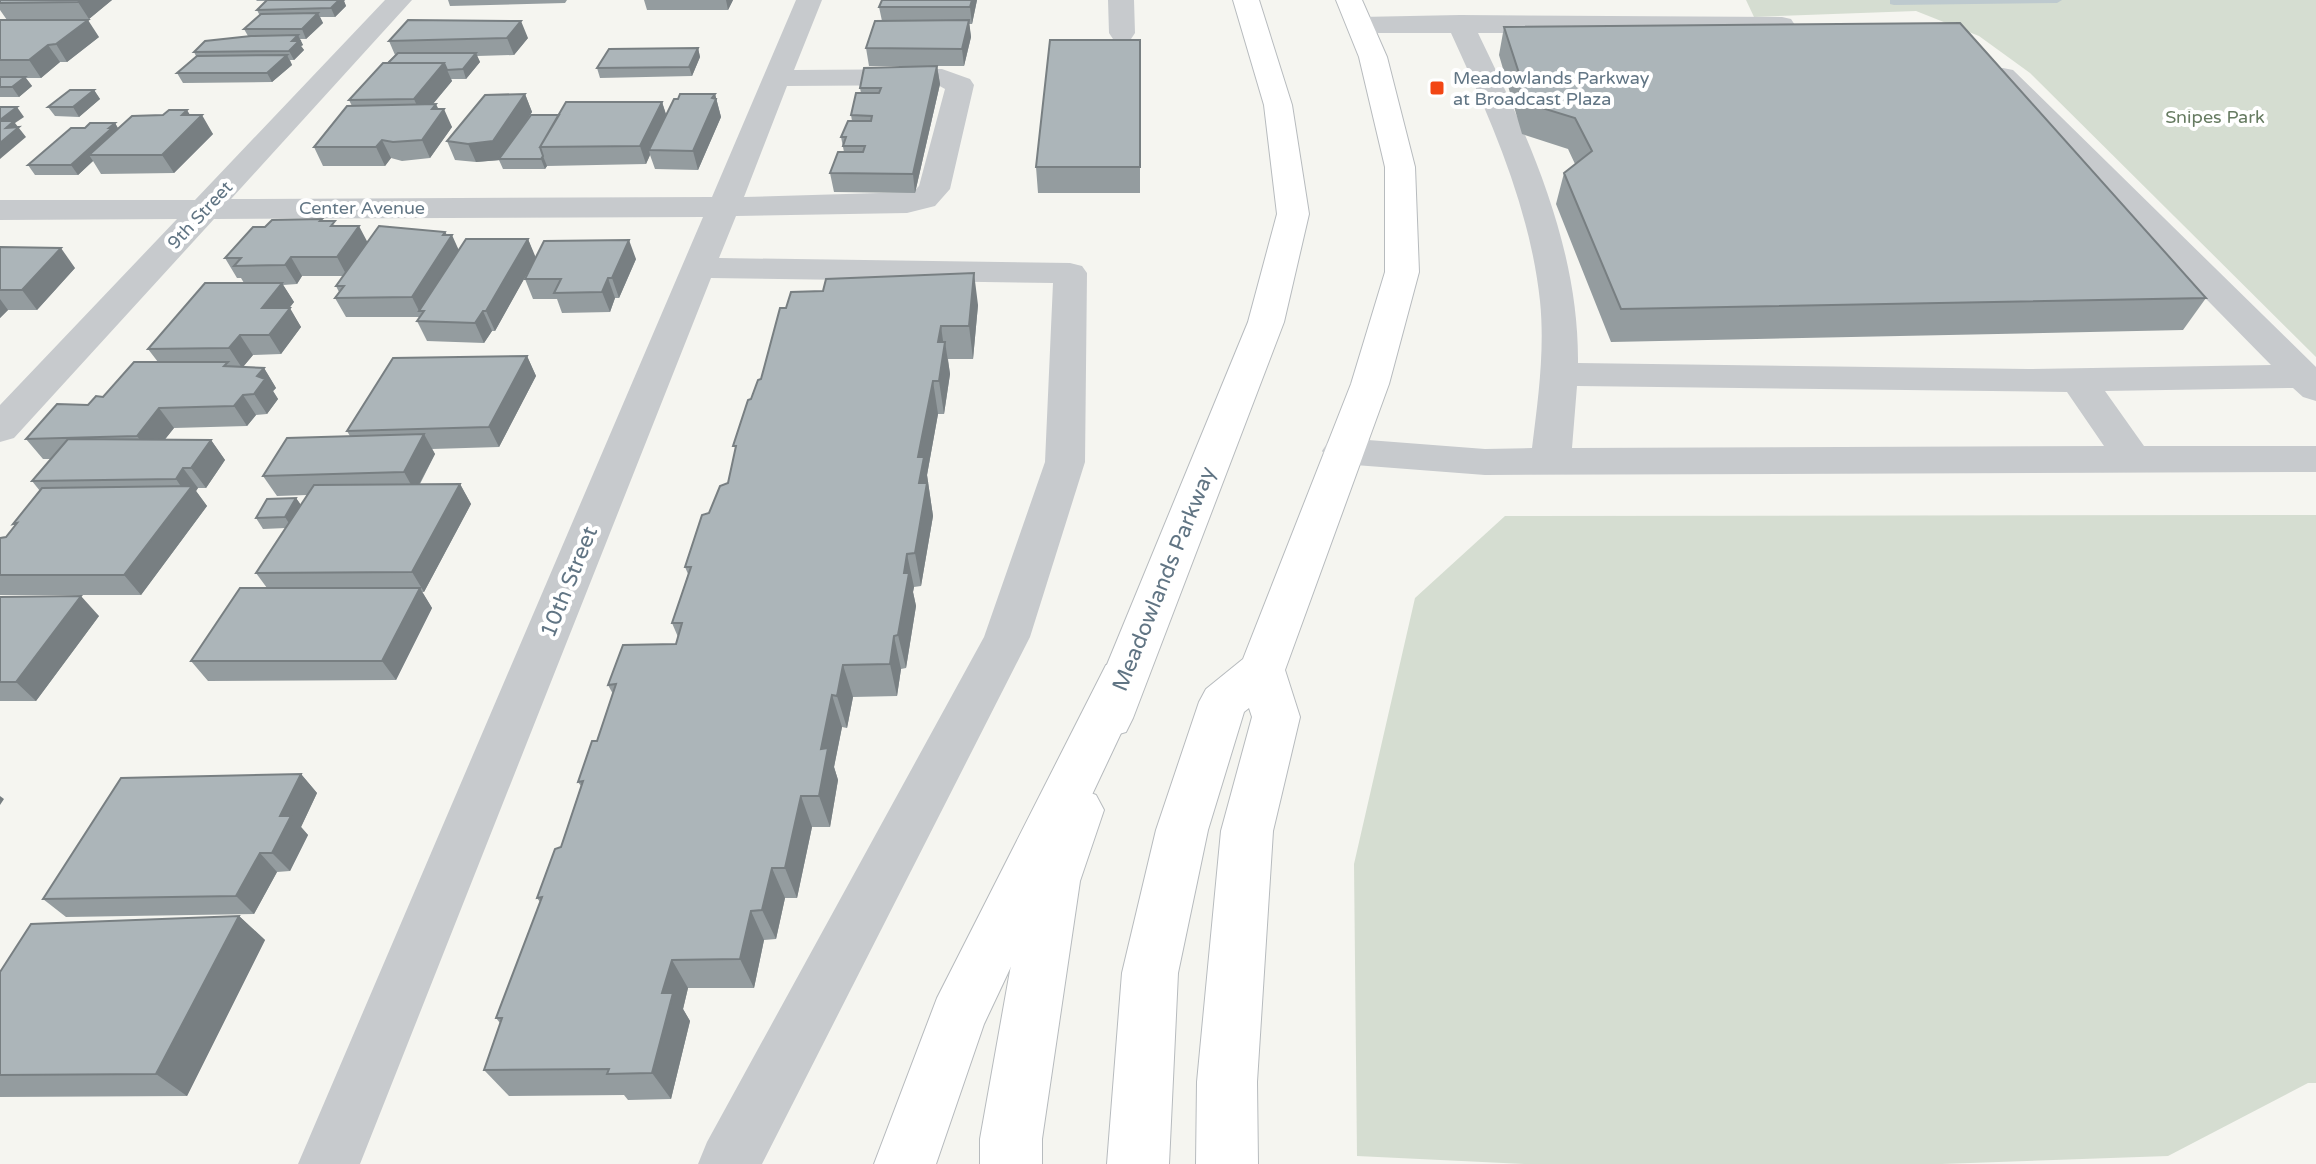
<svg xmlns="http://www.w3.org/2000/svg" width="2316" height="1164" font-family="'Varela Round',sans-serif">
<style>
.green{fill:#d5ddd1}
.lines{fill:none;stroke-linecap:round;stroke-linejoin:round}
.stream{fill:#bdc9ce;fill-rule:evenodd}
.major-casing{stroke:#b7bbbe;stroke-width:2}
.highway-casing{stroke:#b6babd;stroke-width:2}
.minor{fill:#c7cacd;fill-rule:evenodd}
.major{fill:#fff;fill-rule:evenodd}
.highway{fill:#fff;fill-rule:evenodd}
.wall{fill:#949c9f}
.shaded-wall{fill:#787f82}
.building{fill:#acb5b9;stroke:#787f82;stroke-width:2}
.poi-dot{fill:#f24614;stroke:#fff;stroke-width:3}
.labels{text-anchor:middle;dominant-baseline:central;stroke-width:8;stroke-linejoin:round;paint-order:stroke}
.far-poi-label{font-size:18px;fill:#617584;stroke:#fff;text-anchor:start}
.far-park-label{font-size:18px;fill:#667b61;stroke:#fff}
.far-street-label{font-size:18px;fill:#617584;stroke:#fff}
.street-label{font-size:22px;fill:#617584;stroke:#fff}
</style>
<rect width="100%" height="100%" fill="#f5f5f0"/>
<!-- green -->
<path class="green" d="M1746 0H2316V357L2030 73 1979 36 1916 11 1754 17Z
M2316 515V1083H2308L2168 1156 1942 1164H1524L1357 1156 1354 864 1415 598 1505 516Z"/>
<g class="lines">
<!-- stream -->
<path class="stream" d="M1890 0H2062L2057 3 1894 5 1890 4Z"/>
<!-- major casing -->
<g class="major-casing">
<path id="major" d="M1233 0H1259L1292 105 1309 214 1284 322 1133 718 1126 732 1109 737 1092 732 1085 718 1248 322 1277 214 1264 105Z
M1336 0H1362L1387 57 1415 167 1419 272 1389 384 1285 670 1300 717 1273 831 1257 1082 1258 1164H1196L1197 1082 1221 831 1252 717 1249 708 1244 712 1208 830 1178 973 1169 1164H1107L1122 973 1156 830 1199 702 1206 689 1243 659 1351 384 1385 272V167L1359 57Z
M1078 788 1096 795 1104 810 1080 881 1042 1139V1164H980V1139L1026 881 1060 795Z"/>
</g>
<!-- highway casing -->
<g class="highway-casing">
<path id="highway" d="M1123 660 1140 665 1147 678 984 1024 936 1164H874L937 998 1106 665Z"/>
</g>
<!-- minor -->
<path class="minor" d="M385 0H412L231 199 712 197 796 0H822L794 70 942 69 970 79 974 85 950 189 935 206 907 213 736 216 719 258 1070 263 1082 266 1087 273 1085 462 1030 637 762 1164H698L707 1142 984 637 1045 462 1053 283 711 278 360 1164H298L703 217 214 219 14 438 0 442V405L177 219 0 220V200H195ZM938 85 945 89 919 186 913 192 744 197 787 86Z
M1108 0H1134L1135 33 1131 39H1113L1109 33Z
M1460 15 1782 17 1791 19 1795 25 1791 31 1782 33H1478C1528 136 1579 245 1578 363L2028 369 2271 365 1993 82 1989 76 1993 70 2003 68 2013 70 2316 367V401L2303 397 2293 388 2105 391 2144 446H2316V472L1485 475 1342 464 1328 460 1322 451 1328 442 1342 438 1485 449 1532 448C1538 400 1545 350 1540 301 1530 207 1490 118 1451 33H1360L1351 31 1347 25 1351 19 1360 17ZM1577 386 2067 392 2104 446 1572 448Z"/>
<!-- major -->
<use href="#major" class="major"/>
<!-- highway -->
<use href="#highway" class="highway"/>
</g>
<!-- wall -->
<path class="wall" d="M0 0H112L89 19 19 20 99 37 67 62H60L41 78H26L32 86 19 97H0V20H7L0 10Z
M256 0H345L344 1 346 6 335 17H320L323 23 306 39H300L303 45 301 46 304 50 294 60H290L292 65 272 82 183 83 177 73 196 56 194 52 248 36 244 29 260 16 257 10 266 1H257Z
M448 0H567L565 3 450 6Z
M644 0H733L728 10H647Z
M882 0H977L972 24H969L971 37 964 66H869L866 48 882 21 879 7Z
M408 20 528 38 514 55 477 56 480 62 466 79H451L452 81 433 104 438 109 452 127 430 158 402 161 391 158 385 166H323L314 147 352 106 349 100 395 55 389 41Z
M1504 27 2206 298 2183 330 1611 342 1556 204 1564 173 1575 164 1568 149 1522 134 1499 55Z
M1140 40V193H1038L1036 167Z
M698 48 700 57 692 76 600 78 597 68Z
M937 66 940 84 915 193 834 192 830 173 844 152 841 137 852 121 851 115 861 93 860 88Z
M94 90 100 99 79 117 55 116 48 107Z
M525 94 532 112 518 133 559 115 662 102 666 115 715 94 721 117 698 170 655 169 650 155 646 164 547 166 545 169H503L499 160 476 162 455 160 447 141Z
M163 115H191L213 134 174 173 101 174 93 161 78 175H35L28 165 85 128 115 123 118 129Z
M323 221 338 226 368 242 445 232 459 250 528 239 535 258 636 259 619 298H615L610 312 562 313 557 299H533L525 279 533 262 495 331H492L484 343 427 341 417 321 420 317H346L335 298 339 292 336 286 343 276H302L297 284 283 285 294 302 289 308 301 327 281 354 253 355 243 367 264 368 276 388 273 391 278 399 267 414 256 415 247 426 174 428 164 440H211L225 460 206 488H198L196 491 207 506 141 595H0V538L6 537 15 526 13 524 40 491 32 481 51 459H43L26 439 103 397 158 362 148 349 244 283 241 278H237L225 258 265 227Z
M0 247 75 268 37 310H8L0 318Z
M978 305 973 359H948L950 374 944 414H938L927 475 933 516 921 586 914 587 913 592 916 606 906 668 901 669 897 696 853 697 847 728 842 727 834 767 838 780 830 827H812L797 898H785L776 939 764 940 754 988H688L683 1009 690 1021 671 1099 628 1100 624 1095 509 1096 484 1070 500 1023 496 1018 540 902 537 898 561 847 581 786 578 782 597 741 613 694 608 685 676 644 678 637 672 623 688 574 685 567 709 513 728 483 751 399Z
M527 356 536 376 499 447 432 449 435 454 420 484H460L471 504 424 592H422L432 608 396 680 208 681 191 661 267 588 256 573 286 528 263 529 256 518 296 498 301 505 307 495 277 496 263 476 350 436 347 431Z
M0 597 99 616 36 701H0Z
M301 774 317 793 301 827 308 835 290 871 277 872 254 914 66 917 43 899Z
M239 916 265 940 187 1096 0 1097V972Z"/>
<!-- shaded-wall -->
<path class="shaded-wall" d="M81 0H112L89 19 78 2Z
M339 0H345L344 1 346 6 335 17 331 8Z
M726 0H733L728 10Z
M972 0H977L972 24 970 7Z
M318 13 323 23 306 39 302 29Z
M88 20 99 37 67 62 56 44Z
M969 20 971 37 964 66 962 49Z
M521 21 528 38 514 55 507 38Z
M298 35 303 45 301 46 304 50 294 60 289 51 292 41Z
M48 45 60 62 41 78 29 60Z
M698 48 700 57 692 76 689 67Z
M476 53 480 62 466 79 463 69Z
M287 55 292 65 272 82 267 73Z
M444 63 452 81 422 117 414 99Z
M937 66 940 84 915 193 913 174Z
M25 77 32 86 19 97 12 87Z
M94 90 100 99 79 117 73 107Z
M525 94 532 112 501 160 476 162 468 144Z
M715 94 721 117 698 170 693 151Z
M662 102 668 120 649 150 650 155 646 164 640 146Z
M436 104 441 114 444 109 452 127 430 158 422 140 432 109Z
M17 107 24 117 15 123 26 137 0 159V120Z
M187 110 195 123 202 115 213 134 174 173 162 155 182 115Z
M115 123 121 133 89 155 93 161 78 175 71 165Z
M382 140 391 158 385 166 376 147Z
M543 156 547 166 545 169 541 159Z
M359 226 369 245 347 276 337 257Z
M445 232 449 240 452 235 461 255 424 311H419L422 317 412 297Z
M528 239 536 258 495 331 486 311Z
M629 240 636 259 619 298 612 278Z
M61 248 75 268 37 310 22 290Z
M291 257 302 276 297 284 285 265Z
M974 273 978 305 973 359 969 326Z
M608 278 615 298 610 312 602 292Z
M282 283 294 302 274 328 262 308Z
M0 299 8 310 0 318Z
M290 308 301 327 281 354 269 335Z
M483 311 492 331 484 343 475 323Z
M941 326 944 348 945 342 950 374 944 414 939 381 938 342Z
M240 335 253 355 242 368 229 348Z
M527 356 536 376 499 447 489 427Z
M264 368 276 388 273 391 278 399 267 414 254 394 257 376Z
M933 381 938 414 927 475 933 516 921 586 915 553 919 483 918 457Z
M243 395 256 415 247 426 234 406Z
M159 408 174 428 152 456 137 436Z
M424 434 435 454 415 492 404 472Z
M211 440 225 460 206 488 191 468Z
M183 468 198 488 196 491 207 506 141 595 124 575 186 494 176 479Z
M460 484 471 504 424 592 412 572Z
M296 498 303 508 292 528 285 517Z
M907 554 914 587 913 592 916 606 906 668 898 635 904 573Z
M420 588 432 608 396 680 382 661Z
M81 596 99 616 36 701 16 682Z
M894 636 901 669 897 696 890 664Z
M843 665 853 697 847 728 837 696Z
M832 695 842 727 834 767 838 780 830 827 819 796 821 749Z
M301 774 317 793 301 827 308 835 290 871 272 853 280 816Z
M0 796 4 799 0 805Z
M801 796 812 827 797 898 785 868Z
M260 853 277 872 254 914 236 896Z
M772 868 785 898 776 939 762 910Z
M751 911 764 940 754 988 740 959Z
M239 916 265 940 187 1096 156 1074Z
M672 960 688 988 683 1009 690 1021 671 1099 652 1073 662 993Z"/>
<!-- building -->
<path class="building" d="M0 0H81L78 2 0 3Z
M267 0H339L331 8 257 10Z
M882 0H972L970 7H879Z
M318 13 302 29H244L261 14Z
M0 20H88L56 44 48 45 29 60H0Z
M408 20 521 21 507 38 389 41Z
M969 20 962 49 866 48 875 21Z
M1960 23 2206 298 1621 309 1564 173 1592 151 1575 118 1529 104 1504 27Z
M298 35 292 41H299L289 51 194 52 205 41 251 36Z
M1050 40H1140V167H1036Z
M698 48 689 67 597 68 609 49Z
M398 53H476L463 69 447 70 444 63H388Z
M287 55 267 73H177L197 56Z
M383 63H444L414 99 349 100Z
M937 66 913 174 830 173 838 152H863L865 146H843L846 137H841L848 121H871L872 116 851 115 856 93H879L881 88H860L864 68Z
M0 77H25L12 87H0Z
M70 90H94L73 107H48Z
M525 94 493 141 468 144 447 141 485 95Z
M680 94H715L712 98 716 99 693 151 649 150 674 99H678Z
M566 102H662L640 146 540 147Z
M436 104 432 109H444L422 140 393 142 382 140 376 147H314L347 106Z
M0 107H17L0 120Z
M169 110H187L182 115H202L162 155H89L132 116 163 115Z
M531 115H559L540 147 543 156 541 159H499Z
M0 121H14L6 128 19 127 0 143Z
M90 123H115L109 128H112L71 165H28L71 128H85Z
M322 219 320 221H335L331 226H359L337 257H291L285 265 234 266 241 258H225L253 227H265L272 220Z
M379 226 445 232 443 235H452L412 297 335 298 344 286H336Z
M466 239H528L486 311H483L475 323 417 321 424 311H419Z
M629 240 612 278H608L602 292 554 293 561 279H525L544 241Z
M0 247 61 248 22 290H0Z
M974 273 969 326H941L938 342H945L939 381H933L918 457H924L919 483H927L915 553 907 554 904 573H909L898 635 894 636 890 664 843 665 837 696 832 695 821 749 828 748 819 796H801L785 868H772L762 910 751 911 740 959 672 960 662 993H673L652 1073 607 1074 609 1069 484 1070 502 1018H496L542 897 537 898 555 849 561 847 583 781 578 782 592 741H597L616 684 608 685 623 645 676 644 682 623H672L691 567H685L702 515 709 513 720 486 728 483 736 446H733L748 400 751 399 758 380 761 379 780 308H786L791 292 823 291 826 279Z
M205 283H282L262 308H290L269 335H240L229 348 148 349Z
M527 356 489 427 347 431 393 358Z
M134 362H228L224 366 264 368 257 376 265 379 254 394 243 395 234 406 159 408 137 436 26 439 57 404 88 405 96 396 103 397Z
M424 434 404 472 263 476 287 438Z
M68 439 211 440 191 468H183L176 479 32 481Z
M460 484 412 572 256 573 314 485Z
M192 486 124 575H0V538L6 537 17 523 13 524 42 488Z
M296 498 285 517 256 518 267 499Z
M240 588H420L382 661H191Z
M81 596 16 682H0V597Z
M301 774 280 816H291L272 853H260L236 896 43 899 121 778Z
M239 916 156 1074 0 1075V972L31 924Z"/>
<!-- markers -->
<rect class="poi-dot" x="1429" y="80" width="16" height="16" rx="4"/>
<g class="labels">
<!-- far-poi labels -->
<g class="far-poi-label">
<text x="1453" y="78">Meadowlands Parkway<tspan x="1453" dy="21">at Broadcast Plaza</tspan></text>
</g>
<!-- far-park labels -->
<g class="far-park-label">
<text x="2215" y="117">Snipes Park</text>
</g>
<!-- far-street labels -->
<g class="far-street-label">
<text x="362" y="208">Center Avenue</text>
<text transform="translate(200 215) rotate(-47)">9th Street</text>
</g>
<!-- street labels -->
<g class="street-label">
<text transform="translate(1164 579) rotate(-68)">Meadowlands Parkway</text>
<text transform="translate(569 582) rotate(-68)">10th Street</text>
</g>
</g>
</svg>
